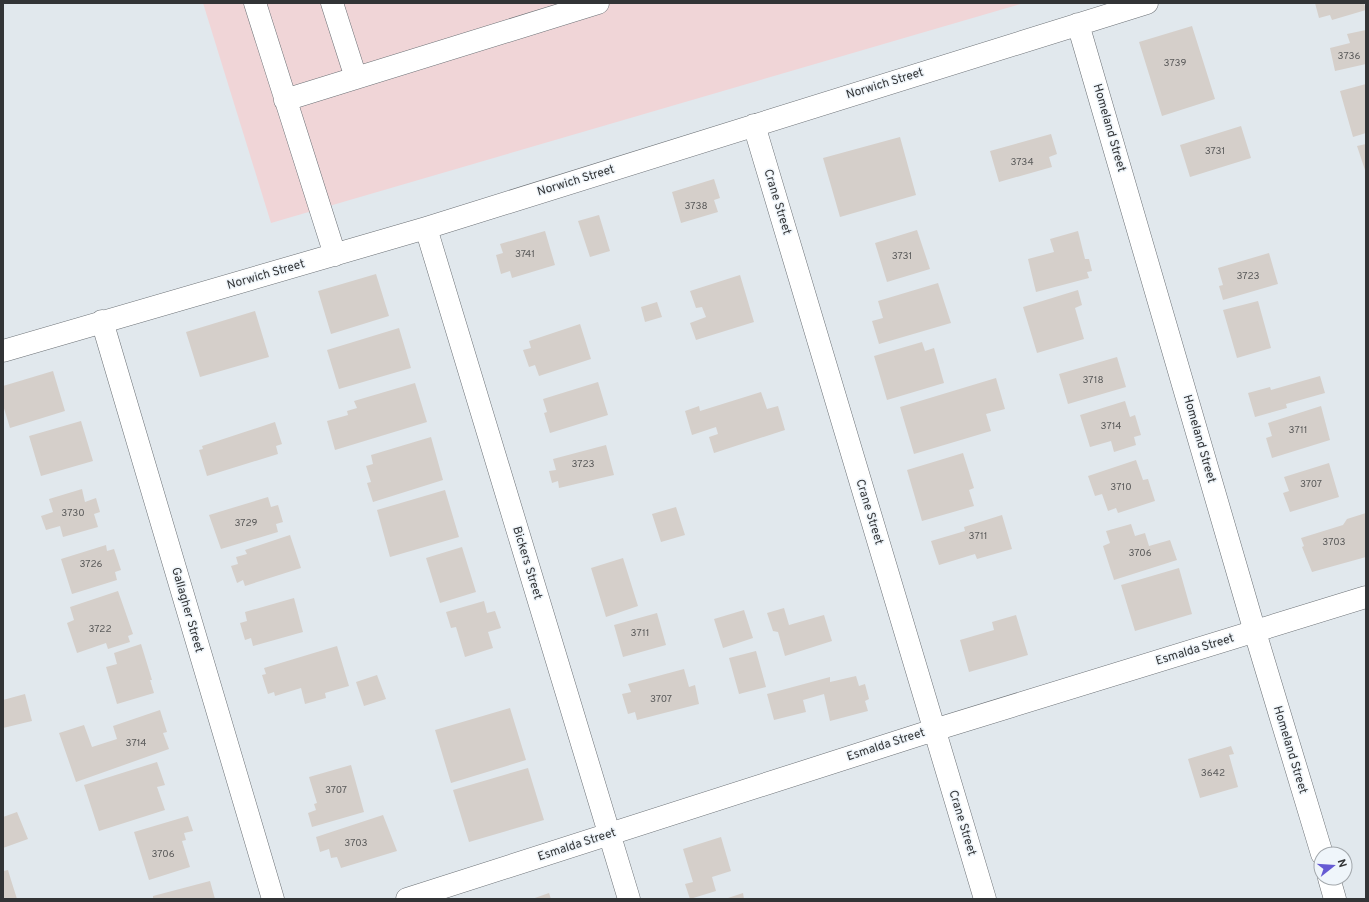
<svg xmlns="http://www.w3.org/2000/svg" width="1369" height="902" font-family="Overpass,sans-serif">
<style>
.industrial{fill:#f0d5d7}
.building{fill:#d5cfca}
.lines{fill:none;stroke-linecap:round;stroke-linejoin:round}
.minor-casing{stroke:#6b7075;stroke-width:23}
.minor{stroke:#fff;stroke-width:22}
.labels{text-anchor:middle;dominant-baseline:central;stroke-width:3;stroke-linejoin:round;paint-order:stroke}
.number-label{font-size:10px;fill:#5b5b5b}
.street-label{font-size:12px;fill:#323436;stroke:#eff5fa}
</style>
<rect width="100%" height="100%" fill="#e1e8ed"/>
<!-- industrial -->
<path class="industrial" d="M203 3H1024L271 223Z"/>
<!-- building -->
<path class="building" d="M1315 3H1364L1366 10 1332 20 1330 15 1319 18Z
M1192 26 1215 99 1162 116 1139 42Z
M1366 30V64L1335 71 1330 48 1350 43 1347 34Z
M1366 84V133L1353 137 1340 91Z
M1241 126 1251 158 1190 177 1180 145Z
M1051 134 1057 154 1049 157 1052 167 999 182 990 151Z
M900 137 916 195 840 217 823 158Z
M1366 144V173L1357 146Z
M714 179 720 198 714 200 718 212 681 223 672 192Z
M599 215 610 251 590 257 578 221Z
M917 230 930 269 887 282 875 243Z
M545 231 555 265 512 278 510 271 501 274 496 255 503 253 500 244Z
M1078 231 1085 259H1089L1092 271 1087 272 1089 278 1036 292 1028 259 1054 252 1050 239Z
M1269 253 1278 284 1223 300 1219 286 1223 285 1218 268Z
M376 274 389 316 331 334 318 291Z
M740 275 754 322 696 340 690 323 706 317 702 307 696 308 690 291Z
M938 283 951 323 879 344 872 321 883 318 878 301Z
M1078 290 1082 305 1075 308 1084 339 1037 353 1023 307Z
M1258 301 1271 348 1237 358 1223 310Z
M657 302 662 317 645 322 641 307Z
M255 311 269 357 200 377 186 332Z
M580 324 591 359 539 376 535 365 529 367 523 350 531 348 529 341Z
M399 328 411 368 339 389 327 350Z
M922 342 925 351 934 348 944 383 887 400 874 356Z
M1117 357 1126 387 1068 404 1059 374Z
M53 371 65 411 10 428 3 405V386Z
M1320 376 1325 393 1286 404 1287 408 1255 417 1248 393 1270 387 1271 390Z
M996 378 1005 409 986 414 991 431 914 454 900 407Z
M598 382 608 415 550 433 544 413 547 412 543 399Z
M415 383 427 422 335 450 327 421 348 415 347 411 357 408 354 401Z
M761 392 767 409 778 406 785 430 714 453 709 437 718 434 716 427 692 435 685 411 699 406 700 411Z
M1125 401 1130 417 1135 415 1141 435 1134 437 1136 445 1114 452 1111 441 1090 447 1080 415Z
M1321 406 1330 440 1272 458 1266 438 1272 436 1268 423Z
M81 421 93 461 41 476 29 436Z
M275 422 282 444 276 446 278 454 207 476 199 450 203 449 202 446Z
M431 437 443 480 373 502 367 483 371 482 366 466 373 464 371 455Z
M606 445 614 475 559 488 558 481 552 483 549 471 556 470 553 459Z
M963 453 974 488 969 490 974 506 922 521 907 470Z
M1136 460 1143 480 1148 479 1155 501 1118 513 1116 508 1108 511 1102 494 1095 496 1088 476Z
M1329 463 1339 497 1290 512 1283 493 1289 491 1284 477Z
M82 489 85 502 96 498 100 512 94 514 98 527 63 537 60 526 46 530 41 516 53 512 49 499Z
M445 490 459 537 390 557 377 510Z
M268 497 271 507 278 505 283 522 276 524 278 532 221 549 209 515Z
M676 507 685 535 661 542 652 514Z
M1366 513V557L1312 572 1302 547 1304 546 1301 538 1343 525 1347 519Z
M1002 515 1012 549 977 559 975 554 939 565 931 541 965 531 964 527Z
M1131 524 1135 536 1145 533 1149 546 1170 540 1177 560 1114 580 1103 546 1110 543 1106 531Z
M290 535 301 568 245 586 243 580 237 583 231 566 238 564 236 557 247 554 245 550Z
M106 545 107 551 114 549 121 570 115 572 117 580 72 594 61 559Z
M462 547 476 592 440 603 426 558Z
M623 558 638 606 606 617 591 568Z
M1179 568 1192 614 1135 631 1121 585Z
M118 591 133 634 128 636 130 642 108 649 106 643 77 653 67 623 74 620 70 607Z
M294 598 303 632 253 646 251 638 245 640 240 623 247 621 245 612Z
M484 601 487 613 495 611 501 628 488 632 493 648 465 657 456 627 451 628 446 612Z
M784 608 789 625 824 615 832 641 785 656 778 632 773 631 767 613Z
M744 610 753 638 723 648 714 619Z
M657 613 666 645 623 657 614 625Z
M1016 615 1028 655 969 672 960 640 994 630 992 622Z
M141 644 152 680H150L154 693 117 704 106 667 117 664 114 653Z
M337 646 349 686 325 693 326 698 305 704 301 688 275 696 274 692 268 694 262 675 266 674 264 668Z
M756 651 766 687 739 694 729 658Z
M684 669 689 687 695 685 699 704 637 720 635 712 628 714 622 694 631 692 628 684Z
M377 675 386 699 364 706 356 682Z
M856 676 859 686 865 684 869 699 865 701 868 711 830 721 824 694 803 700 806 712 774 720 767 694 830 677V682Z
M25 694 32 721 3 728V700Z
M510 708 526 760 451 783 435 730Z
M160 710 167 732 163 733 169 749 76 782 59 733 84 725 92 747 117 739 113 726Z
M1231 746 1234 754 1229 755 1238 787 1200 798 1188 759Z
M157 762 165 785 157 787 165 810 99 831 84 785Z
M351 765 364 812 312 827 308 813 316 810 314 804 317 803 309 777Z
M528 768 544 820 469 842 453 790Z
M17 812 28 839 3 848V817Z
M383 815 397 851 341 868 337 857 331 858 329 849 320 852 316 837Z
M188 816 193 831 184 833 186 840 182 841 190 867 149 880 134 832Z
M721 837 731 871 712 877 716 891 690 899 685 884 693 882 683 849Z
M8 870 11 880 17 899H3V871Z
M210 881 215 899H153V896Z
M549 893 551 899H532Z
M743 893 744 899H725Z"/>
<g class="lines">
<!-- minor casing -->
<g class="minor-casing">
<path id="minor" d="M255 3 335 255
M332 3 356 78
M1078 24 1255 632 1322 854
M285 100 598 3
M754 125 985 899
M426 228 629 899
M102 321 273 899
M3 351 426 228 1147 3
M1329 878 1335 899
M407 899 934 730 1366 597"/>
</g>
<!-- minor -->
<use href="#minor" class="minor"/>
</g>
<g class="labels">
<!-- number labels -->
<g class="number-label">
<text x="1349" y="56">3736</text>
<text x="1175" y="63">3739</text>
<text x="1215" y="151">3731</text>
<text x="1022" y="162">3734</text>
<text x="696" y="206">3738</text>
<text x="525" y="254">3741</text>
<text x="902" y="256">3731</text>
<text x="1248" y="276">3723</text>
<text x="1093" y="380">3718</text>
<text x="1111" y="426">3714</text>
<text x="1298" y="430">3711</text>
<text x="583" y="464">3723</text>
<text x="1311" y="484">3707</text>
<text x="1121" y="487">3710</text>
<text x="73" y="513">3730</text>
<text x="246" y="523">3729</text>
<text x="978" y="536">3711</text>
<text x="1334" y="542">3703</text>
<text x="1140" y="553">3706</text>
<text x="91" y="564">3726</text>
<text x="100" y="629">3722</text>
<text x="640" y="633">3711</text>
<text x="661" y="699">3707</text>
<text x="136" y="743">3714</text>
<text x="1213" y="773">3642</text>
<text x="336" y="790">3707</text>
<text x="356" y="843">3703</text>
<text x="163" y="854">3706</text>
</g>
<!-- street labels -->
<g class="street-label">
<text transform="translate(885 84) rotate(-17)">Norwich Street</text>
<text transform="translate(1109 128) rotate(74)">Homeland Street</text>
<text transform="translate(576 181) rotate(-17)">Norwich Street</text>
<text transform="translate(777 202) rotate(73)">Crane Street</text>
<text transform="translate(266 275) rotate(-16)">Norwich Street</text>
<text transform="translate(1199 439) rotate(74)">Homeland Street</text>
<text transform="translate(869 512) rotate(73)">Crane Street</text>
<text transform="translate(527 563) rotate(73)">Bickers Street</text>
<text transform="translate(187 610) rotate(74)">Gallagher Street</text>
<text transform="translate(1195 650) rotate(-17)">Esmalda Street</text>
<text transform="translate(886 745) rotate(-18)">Esmalda Street</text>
<text transform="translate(1290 750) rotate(73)">Homeland Street</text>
<text transform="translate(962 823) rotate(73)">Crane Street</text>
<text transform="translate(577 845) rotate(-18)">Esmalda Street</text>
</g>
</g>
<!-- border -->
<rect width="1369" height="902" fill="none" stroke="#323436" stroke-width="8"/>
<!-- north arrow -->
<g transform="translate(1333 866) rotate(73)"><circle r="19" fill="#eff5fa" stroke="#a3a8ac"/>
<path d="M0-3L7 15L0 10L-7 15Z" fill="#655ad3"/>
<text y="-6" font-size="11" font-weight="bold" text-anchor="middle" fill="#323436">N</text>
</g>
</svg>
